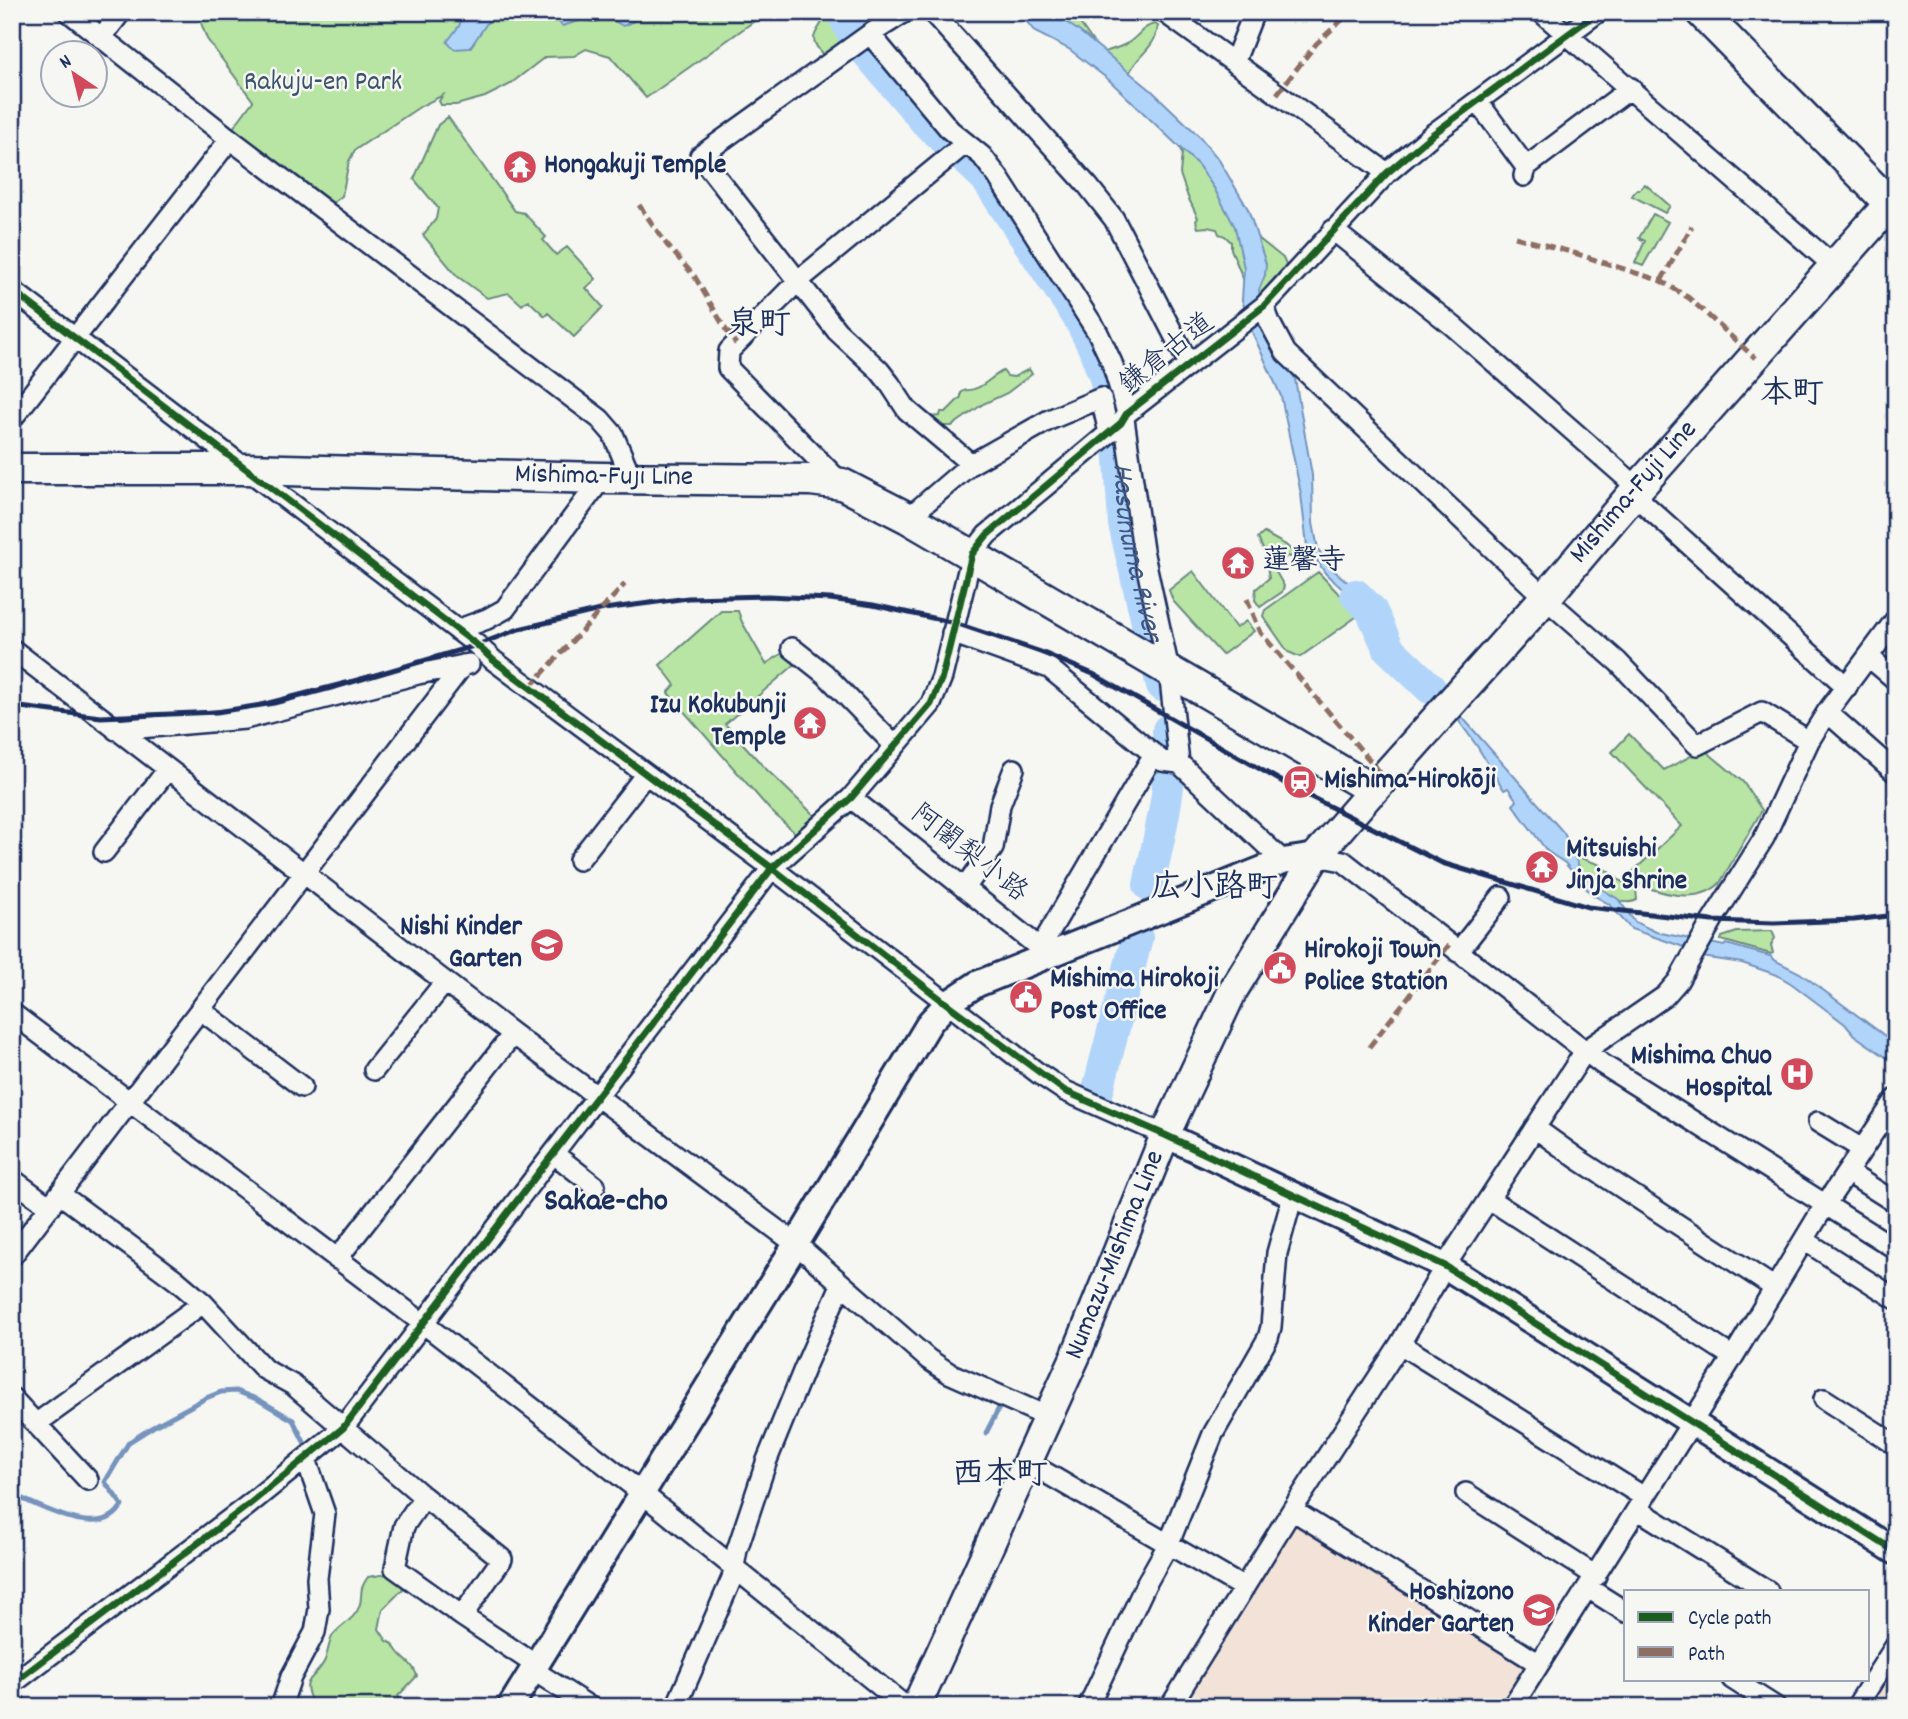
<svg xmlns="http://www.w3.org/2000/svg" width="1908" height="1719" font-family="Dekko,'Klee One',sans-serif">
<style>
.built{fill:#f2e2d8}
.green{fill:#b8e5a3;stroke:#6a8a80;stroke-width:2}
.water{fill:#b1d5fa;stroke:#7593bc;stroke-width:2}
.lines{fill:none;stroke-linecap:round;stroke-linejoin:round}
.stream{stroke:#7593bc;stroke-width:5}
.river{stroke:#b1d5fa;stroke-width:32}
.minor-casing{stroke:#1b2f5e;stroke-width:24}
.tertiary-casing{stroke:#1b2f5e;stroke-width:30}
.secondary-casing{stroke:#1b2f5e;stroke-width:33}
.primary-casing{stroke:#1b2f5e;stroke-width:35}
.minor{stroke:#f6f6f2;stroke-width:19}
.tertiary{stroke:#f6f6f2;stroke-width:24}
.secondary{stroke:#f6f6f2;stroke-width:28}
.primary{stroke:#f6f6f2;stroke-width:30}
.rail{stroke:#1b2f5e;stroke-width:5}
.quiet{stroke:#8d6e63;stroke-width:5;stroke-dasharray:10 5;stroke-linecap:butt}
.cycleway-casing{stroke:#f6f6f2;stroke-width:11}
.cycleway{stroke:#1b5e20;stroke-width:7}
.labels{text-anchor:middle;dominant-baseline:central;stroke-width:5;stroke-linejoin:round;paint-order:stroke}
.park-label{font-size:28px;fill:#3a536c;stroke:#f6f6f2}
.poi-label{font-size:28px;font-weight:bold;fill:#1b2f5e;stroke:#f6f6f2;text-anchor:start}
.street-label{font-size:28px;fill:#1b2f5e;stroke:#f6f6f2}
.water-label{font-size:30px;font-style:italic;fill:#405885;stroke:#f6f6f2}
.quarter-label{font-size:32px;font-weight:bold;fill:#1b2f5e;stroke:#f6f6f2}
</style>
<rect width="100%" height="100%" fill="#f6f6f2"/>
<filter id="ink" filterUnits="userSpaceOnUse"><feTurbulence type="fractalNoise" baseFrequency=".0143" numOctaves="2"/><feDisplacementMap in="SourceGraphic" scale="14" xChannelSelector="R" yChannelSelector="G"/><feConvolveMatrix kernelMatrix="1 2 1 2 8 2 1 2 1" color-interpolation-filters="sRGB"/></filter>
<g filter="url(#ink)">
<!-- built -->
<path class="built" d="M1296 1521 1528 1666 1503 1707H1181Z
M1896 1663V1707H1868Z"/>
<!-- green -->
<path class="green" d="M197 12H767L646 98 610 56 586 49 574 56 545 57 509 85 485 97 456 105H441L439 101 443 95 421 106 355 150 349 161 342 196 333 203 233 128 253 101 207 39Z
M826 12H862L869 26 824 56C803 33 821 34 826 12Z
M1036 12 1073 13 1093 42Z
M1155 24 1158 26C1155 50 1137 54 1129 74L1104 52C1111 50 1120 47 1126 44 1138 38 1142 26 1155 24Z
M448 117 515 211 524 213 546 237 543 240 556 255 567 247 596 279 586 288 603 307 574 337 548 313 545 316 528 300 522 305 509 293 487 298 457 276 423 235 436 219 438 208 414 179 438 125Z
M1151 119 1190 148 1230 214 1244 246V281L1231 249V242L1225 236 1219 234 1217 229 1207 227 1198 228 1196 221 1198 218 1188 197 1180 174 1182 153 1178 144Z
M1645 184 1670 206 1665 213 1632 196 1637 189 1639 190Z
M1653 214 1668 222 1643 266 1635 263 1645 241 1639 238Z
M1258 238 1283 258 1286 265 1273 280V289L1269 293 1261 294 1259 292Z
M1029 369 1032 374 1007 393 983 404 952 426H938L930 417 940 416 941 412H946L961 397V393L965 390C980 392 990 377 1003 371L1007 376 1014 377Z
M1264 533 1286 545 1294 553 1291 557 1287 556 1276 565V572L1284 586 1282 592 1260 607 1255 600 1256 589 1269 578 1265 554 1258 538Z
M1193 571 1236 628 1246 621 1254 631 1222 655 1173 601 1169 590Z
M1318 572 1337 592 1363 612 1300 657 1288 652 1263 616 1265 610Z
M721 611H738L742 622 766 664 787 650 799 661 725 724 764 767 815 816 795 833 770 810 668 693 675 685 660 665Z
M1629 734 1664 770 1693 755 1706 751 1743 782 1762 810 1720 883C1696 907 1653 891 1625 879L1682 826 1612 752Z
M1568 844 1583 859 1598 864 1619 880 1636 889 1637 900C1620 909 1588 886 1579 871 1575 862 1572 853 1568 844Z
M1772 931 1775 938 1771 945 1773 953 1771 954 1721 940 1722 937 1737 932Z
M388 1574 399 1580 403 1589 383 1609 379 1629 387 1641 393 1644C399 1660 412 1659 417 1676L398 1696 403 1707H314C298 1675 314 1683 325 1660 328 1653 329 1641 333 1635 341 1625 355 1619 359 1607 364 1594 357 1592 368 1577Z"/>
<!-- water -->
<path class="water" d="M464 12H497L487 23 470 48 454 49 447 42 459 26Z
M587 12H637L634 21 623 26 609 18 595 22 582 20 562 26 559 22 562 17Z
M1019 12H1051L1079 31 1152 91 1200 137 1219 160 1248 209 1266 264 1265 275 1259 290 1262 303 1295 379 1312 475 1313 523 1318 549 1330 567 1371 602 1381 630 1378 631 1370 614 1326 574 1307 546 1301 494 1281 396 1252 332 1242 300 1244 268 1235 227 1214 188 1198 165 1109 80 1069 49 1035 32Z
M1462 717 1564 833 1581 871 1595 885 1618 899 1635 922 1656 932 1724 946 1726 944 1770 956 1776 961 1800 973 1896 1044V1064L1854 1035 1845 1024 1792 984 1777 975 1742 963 1702 957 1681 946 1631 929 1609 904 1591 894 1565 863 1547 851 1513 805 1517 801 1508 788 1504 790 1477 746 1459 721Z"/>
<g class="lines">
<!-- stream -->
<path class="stream" d="M986 1433 1000 1406
M12 1494C39 1506 103 1542 122 1505L105 1482 129 1442 156 1425 206 1398 221 1392 236 1391 259 1400 293 1420 308 1450"/>
<!-- river -->
<g class="river">
<path id="s1" d="M842 12 854 37 925 121 985 177 1080 320 1093 346 1105 378 1119 445 1124 524 1162 686"/>
<path d="M1356 595 1371 610 1389 649 1430 688"/>
<path d="M1149 885C1159 835 1175 782 1168 730"/>
<path d="M1098 1090 1137 938"/>
</g>
<!-- minor casing -->
<g class="minor-casing">
<path id="minor" d="M69 12 230 139 600 419 613 434 631 477
M905 12 870 34 950 130 982 156 998 177 1098 333 1112 363 1127 413
M932 12 1088 186 1114 219 1189 364
M1164 12 1387 173
M1541 12 1834 266
M870 34 700 156 837 331 879 370 890 384 907 410 971 464
M101 38 121 12
M1234 63 1254 12
M1478 102 1526 167
M1524 176 1526 167 1631 88
M1333 230 1453 326 1638 488 1643 503 1847 687
M12 290 477 645 493 660 772 868 1038 1073 1065 1091 1165 1135
M1264 306 1270 323 1286 353 1545 598 1618 662 1697 745 1762 712 1809 741
M12 419 230 139
M1124 419 1143 550 1169 670 1179 763
M842 484 728 368 729 351 798 281 966 143
M908 518 971 464 1049 420 1101 398 1109 433
M457 630 487 619 505 609 602 478
M952 633 1049 668 1162 761 1179 763 1283 861
M792 648 825 674 895 746
M12 649 513 1034 796 1244 928 1359 949 1373 1048 1417
M1869 657 1896 680
M1827 712 1896 773
M116 730 245 719 418 674 469 664
M851 798 1050 956
M104 852 168 769
M1316 856 1343 861 1602 1064 1896 1249
M579 860 646 774
M965 888 993 848 1000 805 1014 769
M1040 948 1154 754
M1458 952 1501 897
M201 1010 302 1087
M12 1013 424 1324 642 1493 906 1707
M374 1070 445 982
M1818 1122 1862 1149
M1535 1128 1578 1159 1775 1288
M554 1154 595 1186
M1847 1172 1896 1203
M12 1179 50 1207
M60 1194 176 1280 203 1303 264 1369 293 1385 424 1497 502 1559 462 1616 536 1665
M1489 1199 1733 1357
M1804 1240 1896 1299
M12 1256 463 665
M337 1259 513 1034
M1400 1344 1644 1497
M12 1398 88 1480
M1824 1399 1896 1445
M37 1423 203 1303
M1027 1462 1244 1588
M1466 1493 1596 1576
M424 1497 404 1526 395 1568 462 1616
M1637 1509 1768 1591
M1292 1510 1538 1663
M1588 1588 1626 1612
M533 1670 590 1707
M1732 1679 1776 1707
M12 1684 247 1506 343 1428 772 868 851 798 931 704 942 677 972 554 987 535 1121 423 1127 413 1264 306 1387 173 1433 134 1598 12
M12 1700 17 1707
M281 1707 291 1677 315 1632 319 1609 317 1578 325 1514 306 1459
M676 1707 732 1578 737 1550 767 1460 804 1369 841 1285
M1088 1707 1146 1584 1169 1543 1213 1434 1268 1338 1271 1327 1277 1253 1293 1195
M1170 1707 1292 1510 1400 1344 1445 1266 1585 1051 1665 996 1678 981 1712 921 1764 838 1809 741 1827 712 1896 619
M1512 1707 1733 1357 1825 1205 1896 1099
M1856 1707 1896 1645"/>
</g>
<!-- tertiary casing -->
<g class="tertiary-casing">
<path id="tertiary" d="M1165 1135 1445 1266 1896 1552
M510 1707 796 1244 930 1022 947 1004 977 984 1283 861 1316 856"/>
</g>
<!-- secondary casing -->
<g class="secondary-casing">
<g id="secondary">
<path id="s2" d="M916 1707 1076 1355 1165 1135 1232 992 1316 856 1373 790"/>
</g>
</g>
<!-- primary casing -->
<g class="primary-casing">
<g id="primary">
<path d="M1701 12 1896 210"/>
<path id="s3" d="M12 469H244L602 478 811 480 842 484 908 518 1373 790 1545 598 1638 488 1896 197"/>
</g>
</g>
<!-- minor -->
<use href="#minor" class="minor"/>
<!-- tertiary -->
<use href="#tertiary" class="tertiary"/>
<!-- secondary -->
<use href="#secondary" class="secondary"/>
<!-- primary -->
<use href="#primary" class="primary"/>
<!-- rail -->
<path class="rail" d="M12 706 101 717 217 712 274 703 335 687 477 645 519 629 604 609 688 598 768 596 830 599 873 605 955 623 1041 652 1093 674 1295 789 1442 863 1588 907 1712 921 1774 923 1854 920 1896 915"/>
<!-- quiet -->
<path class="quiet" d="M1277 94 1316 44 1344 18
M639 205 667 245 695 277 726 330 736 344
M1515 237 1571 252 1661 281 1689 298 1755 358
M1661 281 1692 226
M1247 599 1261 633 1384 777
M530 687 625 584
M1369 1047 1449 945"/>
<!-- cycleway casing -->
<g class="cycleway-casing">
<path id="cycleway" d="M12 290 477 645 493 660 772 868 947 1004 1065 1091 1165 1135 1445 1266 1896 1552
M12 1684 247 1506 343 1428 772 868 851 798 931 704 942 677 972 554 987 535 1121 423 1127 413 1264 306 1387 173 1433 134 1598 12"/>
</g>
<!-- cycleway -->
<use href="#cycleway" class="cycleway"/>
</g>
</g>
<!-- icons -->
<defs>
<g id="temple-disc" transform="scale(1.75)"><circle r="9.5" fill="#d1495b" stroke="#f6f6f2"/><path d="M0-6L5-2H3V0L6.5 2.5H4V6H1.5V3h-3V6H-4V2.5H-6.5L-3 0V-2H-5Z" fill="#fff"/></g>
<g id="station-disc" transform="scale(1.75)"><circle r="9.5" fill="#d1495b" stroke="#f6f6f2"/><path d="M-3-6H3Q5-6 5-4V2Q5 4 3 4L4.5 6H3L1.5 4h-3L-3 6H-4.5L-3 4Q-5 4-5 2V-4Q-5-6-3-6ZM-3.5-4v3h7v-3ZM-3.5 1v1.5H-2V1ZM2 1v1.5H3.5V1Z" fill="#fff"/></g>
<g id="school-disc" transform="scale(1.75)"><circle r="9.5" fill="#d1495b" stroke="#f6f6f2"/><path d="M0-5L7-2L0 1L-7-2ZM-4 1L0 2.5L4 1V4Q0 6-4 4Z" fill="#fff"/></g>
<g id="civic-disc" transform="scale(1.75)"><circle r="9.5" fill="#d1495b" stroke="#f6f6f2"/><path d="M-.6-6.5H3V-4.5H.6V-3L4-1V1h2V6H-6V1h2V-1L-.6-3ZM-1.2 2.5V6h2.4V2.5Z" fill="#fff"/></g>
<g id="hospital-disc" transform="scale(1.75)"><circle r="9.5" fill="#d1495b" stroke="#f6f6f2"/><path d="M-5-5h3v3.5h4V-5h3V5h-3V1.5h-4V5h-3Z" fill="#fff"/></g>
</defs>
<g fill-rule="evenodd">
<use href="#temple-disc" x="520" y="167"/>
<use href="#temple-disc" x="1238" y="563"/>
<use href="#temple-disc" x="810" y="723"/>
<use href="#station-disc" x="1300" y="782"/>
<use href="#temple-disc" x="1542" y="867"/>
<use href="#school-disc" x="547" y="945"/>
<use href="#civic-disc" x="1280" y="968"/>
<use href="#civic-disc" x="1026" y="997"/>
<use href="#hospital-disc" x="1797" y="1074"/>
<use href="#school-disc" x="1539" y="1610"/>
</g>
<g class="labels">
<!-- park labels -->
<g class="park-label">
<text x="323" y="84">Rakuju-en Park</text>
</g>
<!-- poi labels -->
<g class="poi-label">
<text x="544" y="167">Hongakuji Temple</text>
<text x="1262" y="563">蓮馨寺</text>
<text x="786" y="707" text-anchor="end">Izu Kokubunji<tspan x="786" dy="32">Temple</tspan></text>
<text x="1324" y="782">Mishima-Hirokōji</text>
<text x="1566" y="851">Mitsuishi<tspan x="1566" dy="32">Jinja Shrine</tspan></text>
<text x="522" y="929" text-anchor="end">Nishi Kinder<tspan x="522" dy="32">Garten</tspan></text>
<text x="1304" y="952">Hirokoji Town<tspan x="1304" dy="32">Police Station</tspan></text>
<text x="1050" y="981">Mishima Hirokoji<tspan x="1050" dy="32">Post Office</tspan></text>
<text x="1772" y="1058" text-anchor="end">Mishima Chuo<tspan x="1772" dy="32">Hospital</tspan></text>
<text x="1514" y="1594" text-anchor="end">Hoshizono<tspan x="1514" dy="32">Kinder Garten</tspan></text>
</g>
<!-- street labels -->
<g class="street-label">
<text transform="translate(1168 355) rotate(-38)">鎌倉古道</text>
<text stroke="none"><textPath href="#s3" startOffset="592">Mishima-Fuji Line</textPath></text>
<text stroke="none"><textPath href="#s3" startOffset="1839">Mishima-Fuji Line</textPath></text>
<text transform="translate(968 855) rotate(38)">阿闍梨小路</text>
<text stroke="none"><textPath href="#s2" startOffset="494">Numazu-Mishima Line</textPath></text>
</g>
<!-- water labels -->
<g class="water-label">
<text stroke="none"><textPath href="#s1" startOffset="632">Hasunuma River</textPath></text>
</g>
<!-- quarter labels -->
<g class="quarter-label">
<text x="759" y="327">泉町</text>
<text x="1792" y="396">本町</text>
<text x="1214" y="890">広小路町</text>
<text x="606" y="1203">Sakae-cho</text>
<text x="1000" y="1477">西本町</text>
</g>
</g>
<!-- margin -->
<rect width="1908" height="1719" fill="none" stroke="#f6f6f2" stroke-width="42"/>
<rect x="21" y="21" width="1866" height="1677" fill="none" stroke="#1b2f5e" stroke-width="2.5" filter="url(#ink)"/>
<!-- legend -->
<rect x="1624" y="1590" width="245" height="91" fill="#f6f6f2" stroke="#9ea6b7" stroke-width="2"/>
<rect x="1638" y="1612" width="35" height="10" fill="#1b5e20" stroke="#9ea6b7" stroke-width="2"/>
<text x="1688" y="1624" font-size="21" fill="#1b2f5e">Cycle path</text>
<rect x="1638" y="1647" width="35" height="10" fill="#8d6e63" stroke="#9ea6b7" stroke-width="2"/>
<text x="1688" y="1660" font-size="21" fill="#1b2f5e">Path</text>
<!-- north arrow -->
<g transform="translate(74 74) rotate(325)"><circle r="33" fill="#f6f6f2" stroke="#9ea6b7" stroke-width="2"/>
<path d="M0-5L12 26L0 18L-12 26Z" fill="#d1495b"/>
<text y="-10" font-size="19" font-weight="bold" text-anchor="middle" fill="#1b2f5e">N</text>
</g>
</svg>
